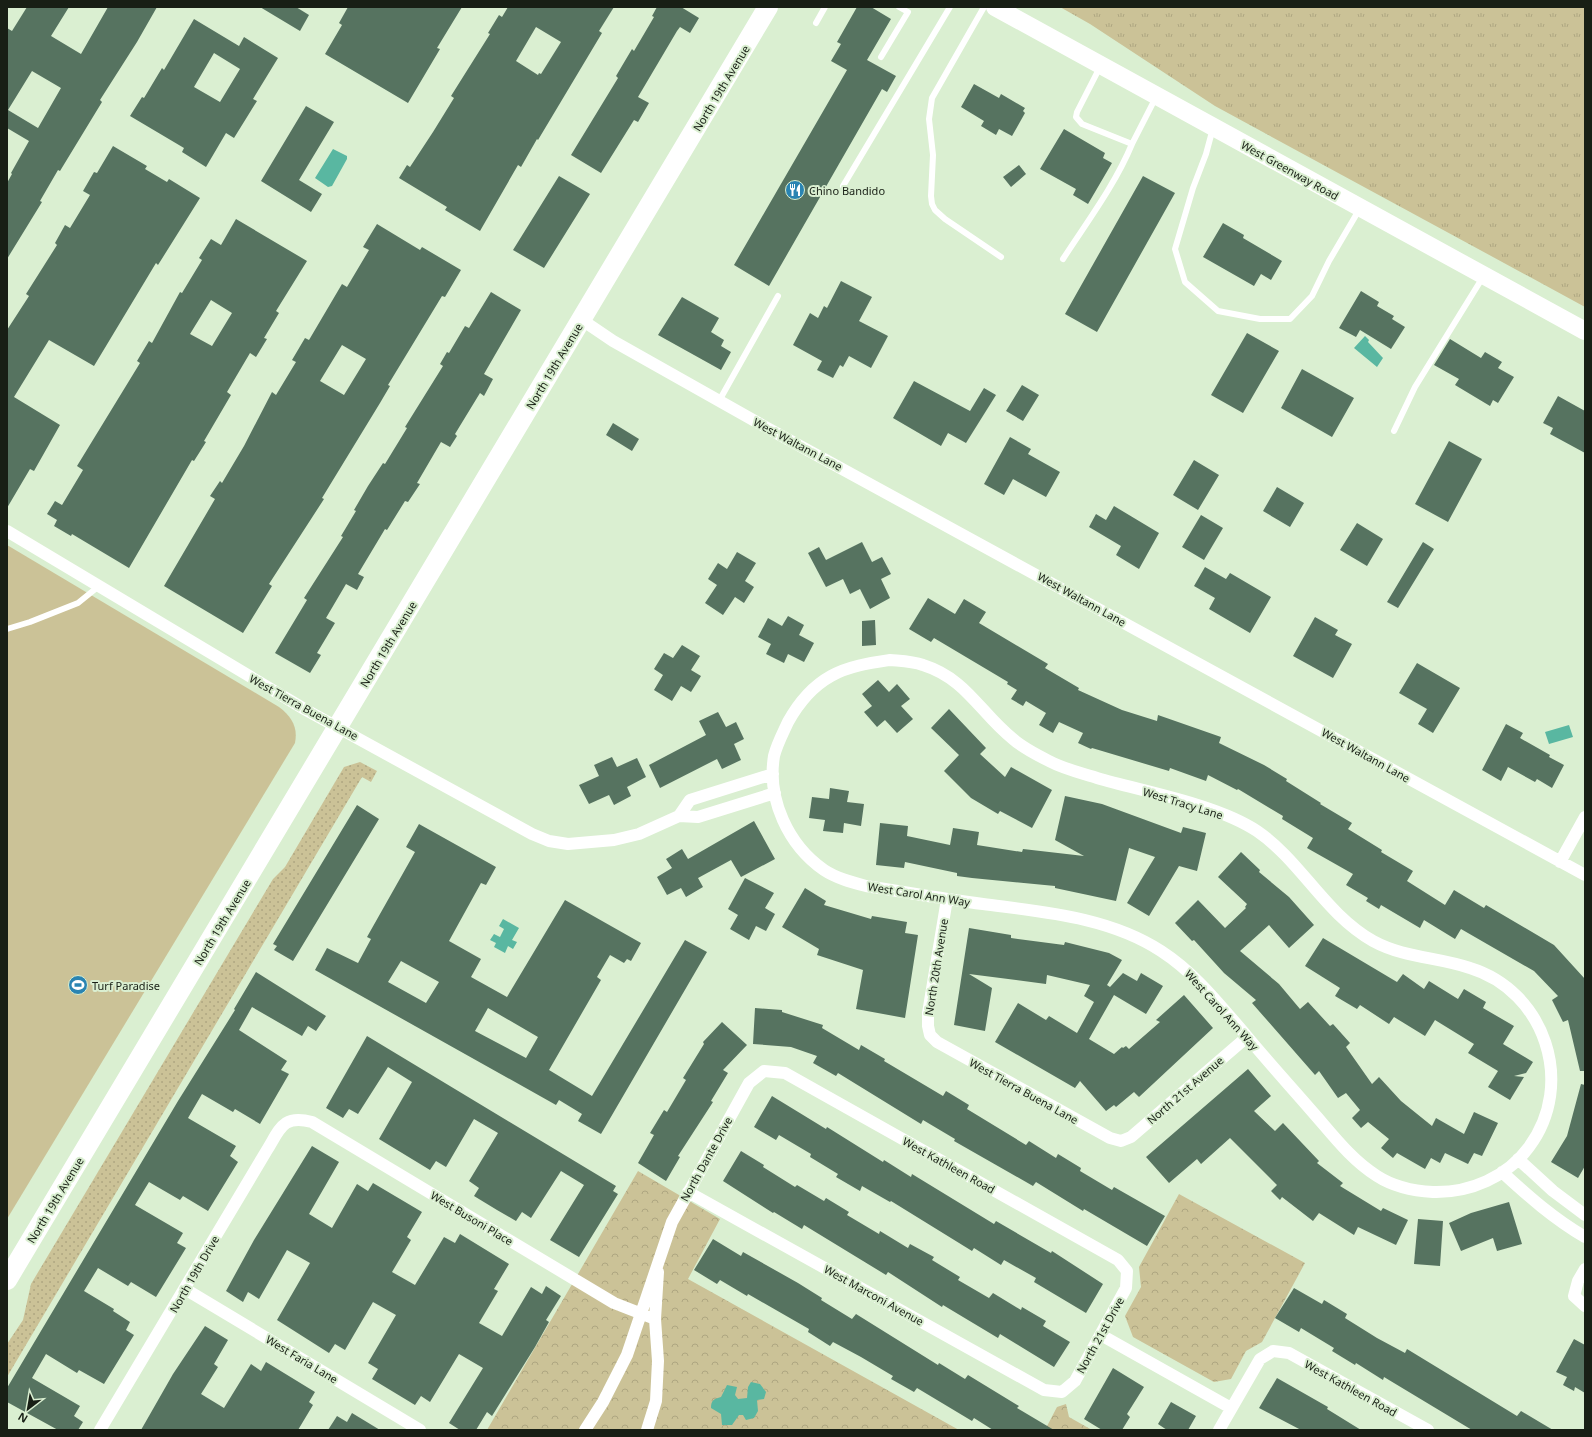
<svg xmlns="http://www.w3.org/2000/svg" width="1592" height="1437" font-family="'Noto Sans',sans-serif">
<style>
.grass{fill:url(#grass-tufts)}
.park{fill:url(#park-crowns)}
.garden{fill:url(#garden-dots)}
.pitch{fill:#cbc297}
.water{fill:#59b7a1}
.building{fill:#567360;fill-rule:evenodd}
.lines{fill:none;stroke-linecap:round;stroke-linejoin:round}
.service{stroke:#fff;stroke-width:6}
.minor{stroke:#fff;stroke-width:12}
.secondary{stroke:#fff;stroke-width:18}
.primary{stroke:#fff;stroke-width:20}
.labels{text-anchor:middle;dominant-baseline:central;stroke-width:4;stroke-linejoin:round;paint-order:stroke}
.street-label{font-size:11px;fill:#181f15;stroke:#daefd1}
.poi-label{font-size:11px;fill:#181f15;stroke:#daefd1;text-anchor:start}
</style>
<defs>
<pattern id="grass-tufts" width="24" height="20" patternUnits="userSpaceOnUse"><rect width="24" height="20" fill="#cbc297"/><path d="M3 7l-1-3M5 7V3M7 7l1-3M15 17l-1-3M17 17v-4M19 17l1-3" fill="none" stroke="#aea681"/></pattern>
<pattern id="park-crowns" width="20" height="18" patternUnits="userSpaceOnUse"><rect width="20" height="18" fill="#cbc297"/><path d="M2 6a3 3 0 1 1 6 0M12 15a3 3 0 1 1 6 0" fill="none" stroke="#aea681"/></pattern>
<pattern id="garden-dots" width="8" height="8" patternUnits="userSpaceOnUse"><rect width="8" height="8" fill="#cbc297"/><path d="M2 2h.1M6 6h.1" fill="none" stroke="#aea681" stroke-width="1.8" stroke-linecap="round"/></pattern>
</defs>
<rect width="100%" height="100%" fill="#daefd1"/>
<!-- grass -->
<path class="grass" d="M1060 7H1585V307L1215 106 1090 24Z"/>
<!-- park -->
<path class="park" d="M638 1171 720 1219 688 1279 959 1430H487Z
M1179 1194 1305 1263 1262 1342 1246 1351 1231 1379 1214 1382 1133 1337 1125 1316 1141 1287 1139 1267Z
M1066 1404 1069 1417 1092 1430H1045L1057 1407Z"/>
<!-- garden -->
<path class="garden" d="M360 762 377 771 371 782 362 777 7 1377V1344L23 1320 31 1284 273 879 285 867 344 767Z"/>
<!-- pitch -->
<path class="pitch" d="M7 545 279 707C292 717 298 727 295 743L7 1219Z"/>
<!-- water -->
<path class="water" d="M333 149 347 156V159L332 186 328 187 315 178Z
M1365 336 1369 340 1368 342 1383 358 1377 367 1354 348Z
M1569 725 1573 737 1549 744 1545 732Z
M503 919 519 928 512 940 517 942 513 949 508 946 505 953 494 947 496 943 490 940 494 934 500 937 504 929 499 926Z
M751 1382 760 1384 766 1392 764 1399 757 1400 758 1411 754 1418 746 1420 743 1415H739L732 1425H722L721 1414 711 1408C711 1400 714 1399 721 1397L727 1385 737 1387 735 1395 738 1399 747 1398 748 1387Z"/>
<!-- building -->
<path class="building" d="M27 7H69L51 36 81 54 108 7H157L137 42 100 100 102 102 60 171 58 170 40 201 42 202 7 259V183L12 174 11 173 29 141 7 128V28L12 31ZM32 71 61 88 38 128 8 110Z
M260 7H296L309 15 300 31Z
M348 7H462L437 48 440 49 408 103 325 54 342 25 339 23Z
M508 7H614L599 31 602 33 538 140 537 139 521 167 518 165 480 231 445 210 447 207 399 178 407 165 410 167 433 132 454 98 451 96 490 34 488 33 499 15 502 17ZM536 27 561 42 541 74 539 73 538 75 516 61Z
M657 7H681L699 18 690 33 680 27 677 31 638 97 649 103 638 122 634 120 601 173 571 155 618 78 616 76 632 49 634 51 654 17 652 16Z
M857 7H871L891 19 867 60 896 76 887 92 882 89 769 286 734 265 847 70 831 61 841 44 837 42Z
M194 19 239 46 244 37 278 58 253 99 257 101 234 138 226 133 206 167 182 152 184 148 130 116 142 97 144 98 162 68 164 70ZM214 53 240 69 220 102 194 87Z
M974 84 999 98 1001 94 1025 108 1023 111 1025 113 1012 136 999 129 996 135 981 126 984 121 961 107Z
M306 106 334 122 299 180 322 194 311 212 261 181Z
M1064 129 1105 153 1103 158 1112 163 1088 204 1073 195 1076 189 1040 169Z
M113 146 147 166 145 169 167 182 169 179 200 198 158 265 156 263 94 366 49 340 14 397 60 425 34 471 30 469 7 508V330L29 296 26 294 57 245 55 243 65 225 70 228 90 195 83 191 94 172 97 173Z
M1019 165 1026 174 1011 187 1003 177Z
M559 176 590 194 544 268 513 250Z
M1143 176 1175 193 1097 332 1065 314Z
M236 219 307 261 276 311 279 313 264 338 267 339 256 357 250 353 227 392 231 395 204 441 206 442 194 461 192 460 129 568 72 534 71 536 54 526 57 520 47 514 55 501 62 505 83 470 77 466 140 363 137 361 149 341 152 343 180 292 182 293 202 260 199 258 211 239 221 245ZM211 300 232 313 212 346 190 334Z
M1223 223 1244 235 1243 238 1282 261 1271 280 1261 274 1254 286 1203 257Z
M377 224 420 250 422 247 461 270 445 297 442 296 388 385 390 386 380 403 322 498 324 499 269 584 272 586 243 633 164 586 215 499 210 496 220 481 222 483 244 446 272 392 276 395 296 362 292 360 305 338 309 340 342 284 347 287 369 250 363 247ZM342 345 366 359 344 395 320 381Z
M841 281 872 297 859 321 888 336 871 368 849 356 843 367 840 365 833 378 817 370 822 361 793 345 810 313 818 318 824 306 827 308Z
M1361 291 1379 302 1377 306 1394 316 1392 319 1405 327 1391 349 1360 330 1356 337 1339 328Z
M491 292 521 310 484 374 493 379 484 396 480 393 455 434 457 436 450 447 441 442 417 483 420 484 408 502 405 501 387 530 385 529 358 574 364 577 357 590 346 584 326 618 335 623 317 653 321 655 310 673 275 653 307 600 304 598 343 537 341 536 356 511 354 510 368 486 383 463 385 464 407 428 405 427 443 366 440 364 447 352 449 353 465 326 469 328Z
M682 297 719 318 711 332 724 340 721 346 731 352 721 370 658 335Z
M1247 333 1279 351 1243 413 1211 395Z
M1450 339 1481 358 1485 352 1502 362 1498 368 1514 377 1498 403 1493 400 1490 406 1455 385 1459 379 1434 365Z
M1302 369 1354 398 1332 437 1281 408Z
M914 381 970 411 984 388 996 395 966 443 948 433 941 446 893 418Z
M1022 385 1039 395 1023 421 1006 411Z
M1558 396 1585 411V453L1550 434 1553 428 1543 423Z
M613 423 639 439 632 451 606 435Z
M1010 437 1031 449 1028 454 1060 472 1046 497 1013 479 1004 495 984 484Z
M1449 441 1482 459 1448 522 1415 504Z
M1194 460 1219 475 1198 510 1173 495Z
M1277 487 1304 503 1290 527 1263 511Z
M1114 506 1159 533 1139 569 1116 555 1121 546 1089 527 1096 514 1106 520Z
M1201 515 1223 528 1204 560 1182 547Z
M1357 523 1383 539 1367 566 1340 550Z
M862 542 872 562 882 557 891 574 881 579 890 598 870 609 860 589 850 594 843 579 826 587 808 553 819 547 826 560Z
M1423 542 1434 549 1398 608 1387 602Z
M737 552 756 563 745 581 754 587 744 603 735 597 723 615 705 603 717 585 708 579 718 563 727 569Z
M1205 567 1226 579 1230 573 1271 597 1250 633 1209 609 1215 598 1194 586Z
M928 598 955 614 964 599 986 612 979 623 1048 664 1045 668 1079 688 1078 690 1122 710 1157 721 1158 715 1221 737 1219 743 1264 765 1287 779 1286 781 1321 803 1320 804 1352 823 1348 829 1382 850 1381 852 1413 871 1407 881 1445 905 1454 890 1484 908 1486 905 1554 945 1585 979V1071H1580L1568 1020 1563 1022 1552 1000 1558 996 1534 971 1461 929 1455 939 1424 920 1420 928 1381 905 1379 909 1366 901 1368 898 1346 885 1353 874 1307 848 1313 838 1282 819 1283 816 1238 789 1237 790 1208 775 1206 781 1170 768 1169 771 1092 748 1091 749 1078 743 1083 733 1059 722 1053 733 1039 725 1046 713 1026 701 1023 706 1011 699 1017 690 1007 684 1008 682 934 638 931 642 909 629Z
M788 616 804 625 799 635 814 643 804 662 788 654 784 663 766 654 771 644 758 637 768 618 782 626Z
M1315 617 1338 630 1335 635 1352 644 1333 678 1293 656Z
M875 620 876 645 862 646V621Z
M682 645 700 656 691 670 701 676 691 692 681 686 672 701 654 690 663 675 654 669 664 653 673 658Z
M1417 663 1460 688 1433 733 1418 724 1427 709 1399 693Z
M878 680 889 692 897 684 910 699 901 706 913 719 897 733 885 720 877 727 864 712 872 706 862 694Z
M949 709 986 748 980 754 1005 777 1011 767 1052 790 1032 828 1000 811 998 814 971 798 944 771 959 755 931 728Z
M718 712 726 727 736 722 744 739 734 744 741 760 722 769 717 759 660 788 649 765 706 735 699 721Z
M1506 724 1523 733 1520 738 1550 755 1549 757 1564 765 1552 788 1537 779 1535 782 1508 767 1501 781 1482 770Z
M612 757 617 767 637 758 646 777 627 787 631 796 614 805 609 795 589 804 579 785 599 776 594 765Z
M830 788 849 791 847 802 864 804 861 826 844 823 843 833 823 831 825 820 809 818 812 797 829 799Z
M1065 796 1102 804 1181 833 1183 827 1206 833 1197 871 1179 866 1149 916 1127 903 1155 857 1129 848 1116 901 1055 888V886L972 878 957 876V873L905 862 904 868 876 865 880 823 908 826 907 836 950 845 953 828 979 832 977 845 1022 852 1023 849 1084 856 1055 840Z
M357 805 379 819 293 961 274 950 277 946 273 944Z
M754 821 775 859 741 877 731 860 698 878 703 887 686 897 681 888 667 895 657 877 672 868 666 859 682 849 688 859Z
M419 824 496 867 486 885 481 883 449 941 481 959 471 977 507 997 565 900 641 943 631 961 627 959 624 963 610 955 597 977 601 980 549 1070 592 1096 685 940 707 952 601 1134 578 1121 582 1114 559 1100 556 1105 315 970 327 948 358 963 371 939 367 937 415 852 406 847ZM401 961 439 982 426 1003 388 982ZM488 1008 538 1037 526 1058 475 1031Z
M1241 852 1260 870 1259 872 1289 897 1314 925 1289 948 1269 925 1240 951 1279 984 1300 1009 1308 1002 1330 1026 1333 1024 1350 1043 1346 1047 1372 1084 1379 1077 1401 1101 1432 1126 1436 1118 1464 1134 1474 1112 1498 1123 1482 1156 1474 1153 1468 1164 1445 1153 1440 1163 1431 1158 1425 1169 1397 1153 1393 1158 1381 1148 1389 1139 1368 1122 1361 1128 1352 1118 1360 1110 1346 1093 1338 1098 1319 1071 1315 1075 1252 1003 1256 1000 1224 973 1194 940 1192 941 1175 923 1198 900 1225 928 1246 908 1245 907 1247 904 1218 877Z
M745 878 774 893 765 908 775 914 766 931 756 926 749 940 730 929 738 915 728 909Z
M805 888 826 901 824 905 871 919 872 916 907 922 905 933 918 935 905 1018 856 1009 863 970 817 955 819 949 782 927Z
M969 928 1011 935V938L1064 945 1065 942 1109 953 1122 960 1107 985 1110 987 1123 973 1137 981 1141 973 1163 986 1146 1014 1114 995 1089 1039 1114 1054 1122 1047 1123 1048 1126 1046 1129 1049 1160 1022 1156 1020 1184 995 1213 1028 1139 1097 1134 1092 1116 1107 1114 1105 1106 1111 1080 1081 1075 1088 995 1042 1018 1003 1046 1020 1049 1016 1077 1033 1094 1002 1084 996 1090 985 1047 975 1046 984 969 974 992 988 985 1031 954 1025Z
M1323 938 1397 982 1403 974 1424 989 1429 981 1458 999 1464 989 1486 1002 1483 1008 1514 1026 1503 1044 1533 1062 1526 1073 1514 1076 1524 1077 1510 1100 1488 1087 1498 1071 1468 1053 1474 1044 1435 1020 1425 1036 1394 1017 1389 1024 1360 1005 1357 1009 1335 996 1340 988 1305 966Z
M256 972 326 1016 316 1031 308 1026 302 1036 252 1007 239 1030 287 1061 281 1070 289 1074 260 1124 235 1109 233 1112 202 1094 188 1118 236 1146 230 1156 238 1162 208 1211 183 1196 180 1200 149 1182 135 1205 183 1233 177 1243 186 1248 156 1297 131 1282 128 1286 98 1268 84 1291 114 1309 113 1311 130 1322 126 1330 134 1335 104 1384 79 1370 77 1373 46 1354 32 1378 80 1406 74 1416 83 1422 78 1430H58L7 1402V1388L178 1101 235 1010 234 1009Z
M755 1008 782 1010V1012L823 1025 822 1028 859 1050 861 1045 885 1059 884 1061 943 1096 946 1091 969 1105 967 1109 1026 1145 1029 1141 1056 1158 1058 1154 1081 1168 1080 1171 1112 1190 1114 1187 1165 1216 1147 1246 1084 1209 1083 1211 1036 1182 1033 1186 954 1141 955 1139 923 1120 921 1124 838 1073 836 1076 813 1063 817 1056 791 1047 753 1044Z
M722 1022 747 1045 723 1070 728 1073 711 1101 713 1102 678 1156 680 1157 666 1181 638 1163 654 1135 650 1133 664 1110 667 1112 686 1080 683 1078 704 1044 703 1042Z
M367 1036 616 1186 613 1191 618 1194 579 1257 550 1240 584 1185 561 1171 531 1218 522 1212 516 1221 497 1210 474 1196 479 1188 469 1181 498 1133 474 1119 446 1167 436 1161 430 1170 379 1139 412 1082 388 1067 358 1114 349 1109 343 1118 326 1108Z
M1248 1069 1271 1096 1254 1111 1275 1131 1283 1123 1319 1161 1317 1163 1343 1183 1340 1186 1381 1211 1383 1208 1408 1220 1396 1245 1358 1227 1354 1235 1319 1213 1313 1221 1282 1197 1280 1200 1271 1191 1277 1185 1230 1138 1201 1164 1197 1159 1169 1183 1146 1157Z
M1581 1084 1585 1085V1166L1578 1178 1551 1162 1567 1136Z
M772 1096 826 1129 827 1127 883 1162 884 1160 911 1177 912 1174 994 1224 996 1221 1051 1253 1052 1251 1103 1284 1086 1313 1034 1282 1036 1278 1004 1260 1001 1265 974 1248 972 1251 891 1201 890 1202 862 1186 860 1191 836 1177 838 1174 810 1157 811 1154 779 1135 776 1140 754 1127Z
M312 1146 339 1162 309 1214 332 1228 357 1184 368 1191 373 1183 422 1212 407 1237 411 1240 392 1272 415 1285 444 1237 455 1243 460 1234 509 1264 494 1289 498 1291 479 1323 502 1336 531 1287 542 1294 546 1286 561 1296 546 1320 549 1322 535 1347 492 1416 487 1412 476 1430H460L449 1423 483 1368 459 1354 430 1402 421 1396 415 1405 372 1379 378 1369 368 1363 396 1315 373 1302 345 1350 335 1344 329 1353 277 1320 310 1263 287 1250 259 1299 248 1292 243 1302 226 1291 254 1240Z
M741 1151 764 1165 763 1167 795 1187 797 1185 824 1201 826 1198 849 1212 847 1215 879 1234 880 1231 908 1248 910 1244 934 1257 932 1260 960 1277 958 1280 989 1298 993 1293 1021 1310 1022 1307 1046 1321 1043 1326 1070 1342 1054 1367 1000 1334 998 1338 943 1305 942 1307 888 1272 886 1275 804 1225 802 1229 774 1212 773 1213 723 1181Z
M1509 1202 1522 1244 1497 1251 1493 1238 1461 1251 1449 1223 1471 1213Z
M1418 1219 1443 1221 1440 1266 1414 1264Z
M713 1239 741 1256 743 1252 798 1283 822 1298 821 1300 852 1319 856 1314 938 1365 939 1363 965 1379 968 1375 1019 1406 1017 1408 1054 1430H993L974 1418 972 1421 917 1388 914 1392 891 1379 893 1376 861 1357 833 1342 830 1346 808 1332 809 1329 748 1294 747 1296 720 1280 717 1284 694 1270Z
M1294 1288 1322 1304 1324 1300 1347 1314 1345 1318 1377 1338 1405 1353 1407 1349 1517 1416 1521 1411 1553 1430H1472L1384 1377 1383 1380 1356 1363 1355 1365 1332 1351 1334 1348 1301 1328 1299 1332 1275 1318Z
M205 1326 228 1340 214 1364 218 1367 201 1394 224 1408 251 1364 261 1371 266 1362 315 1392 309 1402 313 1405 298 1430H141L173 1374Z
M1574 1339 1585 1345V1393L1575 1387 1574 1391 1563 1385 1567 1377 1556 1372Z
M1113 1368 1144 1387 1127 1414 1130 1417 1122 1430H1102L1084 1419Z
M1277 1378 1328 1407 1327 1409 1361 1430H1301L1259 1408Z
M1171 1402 1196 1416 1188 1430H1167L1158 1424Z
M352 1413 380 1430H328L337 1416 347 1422Z"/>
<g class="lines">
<!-- service -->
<path class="service" d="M984 7 932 98 929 119 933 155 931 196 932 204 935 210 945 219 1001 257
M816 23 825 7
M881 57 908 12 899 7
M1213 128 1206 154 1193 188 1175 249 1185 282 1218 311 1260 319H1290L1312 296 1329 261 1359 210
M1132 144 1156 97
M843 186 950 7
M1063 259C1087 222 1115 185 1132 144L1082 124 1076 117 1077 112 1100 67
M719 401 778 296
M1394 431 1415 387 1483 277
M7 629 30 622 78 603 99 586"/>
<!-- minor -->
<path class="minor" d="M582 320 613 341 769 429 1585 875
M7 531 306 710 532 834 549 841 568 844 614 840 639 834 679 816 698 817 775 793
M890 660C901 661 912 661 923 665 967 679 980 713 1013 739 1023 748 1037 755 1049 761 1064 769 1081 773 1097 778 1145 792 1216 804 1257 831 1301 861 1325 914 1373 941 1404 958 1438 957 1470 968 1545 991 1576 1084 1529 1147 1507 1177 1470 1193 1433 1192 1414 1191 1394 1187 1377 1176 1353 1161 1335 1138 1317 1117 1293 1089 1268 1062 1245 1034 1219 1004 1195 973 1161 951 1109 917 1043 912 983 904 944 899 905 892 866 886 851 882 836 878 824 870 788 845 767 799 774 756 777 744 783 733 788 722 798 704 813 686 831 676 849 666 870 663 890 660Z
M679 816 690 800 773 774
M1560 862 1585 817
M947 899 928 1013V1026L930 1035 937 1042 1110 1138 1121 1141 1131 1137 1247 1037
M1518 1159 1553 1191 1585 1215
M1502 1172C1528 1196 1554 1219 1585 1237
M1585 1269 1578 1281 1574 1296 1585 1306
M185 1289 420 1430
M1101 1335 1231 1408
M100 1430 267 1150C280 1129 283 1114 312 1122L614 1303 655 1319
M585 1430 603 1402 627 1355 672 1222 749 1083 764 1071 785 1073 1118 1260 1127 1271 1126 1288 1075 1381 1062 1392 1044 1390 688 1192
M647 1430 656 1401 658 1361 655 1319 658 1272
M1219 1430 1260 1359 1273 1351 1289 1353 1428 1430"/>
<!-- secondary -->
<path class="secondary" d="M995 7 1585 331"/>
<!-- primary -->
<path class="primary" d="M7 1280 768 7"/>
</g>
<!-- icons -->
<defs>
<g id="restaurant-disc" transform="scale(1)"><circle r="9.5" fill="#2a84b2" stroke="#daefd1"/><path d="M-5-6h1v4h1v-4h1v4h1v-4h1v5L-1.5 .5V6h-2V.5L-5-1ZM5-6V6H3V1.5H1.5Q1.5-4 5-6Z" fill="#fff"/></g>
<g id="stadium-disc" transform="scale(1)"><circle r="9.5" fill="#2a84b2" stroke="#daefd1"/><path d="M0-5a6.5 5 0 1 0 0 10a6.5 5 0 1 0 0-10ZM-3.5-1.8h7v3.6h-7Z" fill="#fff"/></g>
</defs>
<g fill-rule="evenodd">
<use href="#restaurant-disc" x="795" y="190"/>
<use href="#stadium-disc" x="78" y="985"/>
</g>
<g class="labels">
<!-- street labels -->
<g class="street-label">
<text transform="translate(721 88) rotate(-59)">North 19th Avenue</text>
<text transform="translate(1290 170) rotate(29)">West Greenway Road</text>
<text transform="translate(554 366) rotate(-59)">North 19th Avenue</text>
<text transform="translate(798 444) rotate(28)">West Waltann Lane</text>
<text transform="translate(1082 599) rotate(29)">West Waltann Lane</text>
<text transform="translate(388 644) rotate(-59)">North 19th Avenue</text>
<text transform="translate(304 707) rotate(29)">West Tierra Buena Lane</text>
<text transform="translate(1366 755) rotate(29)">West Waltann Lane</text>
<text transform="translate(1183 803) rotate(17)">West Tracy Lane</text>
<text transform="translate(919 894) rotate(9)">West Carol Ann Way</text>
<text transform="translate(222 922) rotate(-59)">North 19th Avenue</text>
<text transform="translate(936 967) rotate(-81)">North 20th Avenue</text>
<text transform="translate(1222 1010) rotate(48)">West Carol Ann Way</text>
<text transform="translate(1185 1090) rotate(-41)">North 21st Avenue</text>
<text transform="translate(1024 1091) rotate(29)">West Tierra Buena Lane</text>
<text transform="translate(706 1159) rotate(-61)">North Dante Drive</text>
<text transform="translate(949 1165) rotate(29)">West Kathleen Road</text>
<text transform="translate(55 1200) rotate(-59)">North 19th Avenue</text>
<text transform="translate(472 1218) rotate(31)">West Busoni Place</text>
<text transform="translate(194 1274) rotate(-60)">North 19th Drive</text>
<text transform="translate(874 1295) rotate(29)">West Marconi Avenue</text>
<text transform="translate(1100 1335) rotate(-61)">North 21st Drive</text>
<text transform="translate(302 1359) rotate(31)">West Faria Lane</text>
<text transform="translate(1351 1388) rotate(29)">West Kathleen Road</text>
</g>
<!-- poi labels -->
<g class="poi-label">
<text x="809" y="190">Chino Bandido</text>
<text x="92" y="985">Turf Paradise</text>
</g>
</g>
<!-- border -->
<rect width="1592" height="1437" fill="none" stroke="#181f15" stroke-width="16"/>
<!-- north arrow -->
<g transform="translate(28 1409) rotate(211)" stroke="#daefd1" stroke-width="3" paint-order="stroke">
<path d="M0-3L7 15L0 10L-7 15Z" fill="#181f15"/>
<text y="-6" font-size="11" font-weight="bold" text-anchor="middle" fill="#181f15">N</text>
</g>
</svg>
